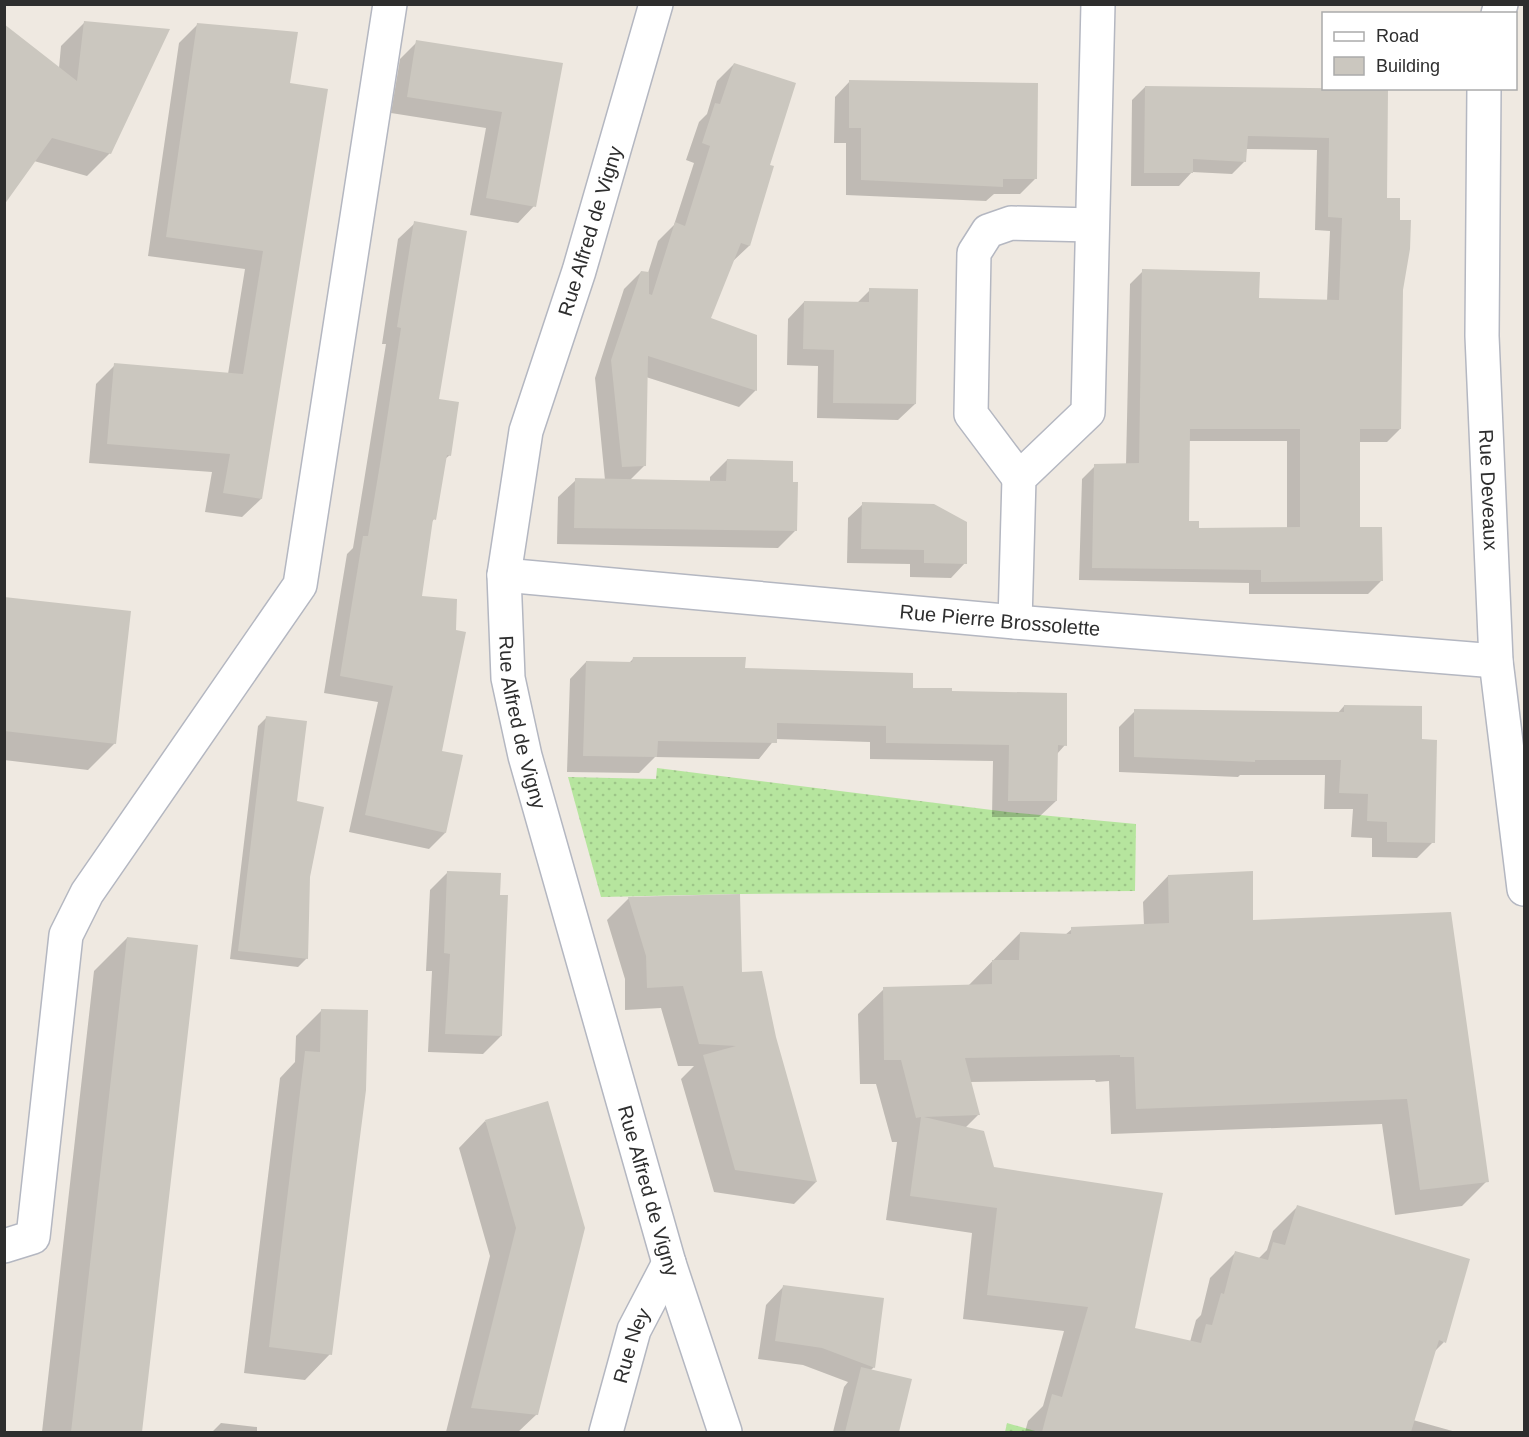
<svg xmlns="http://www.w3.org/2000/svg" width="1529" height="1437" font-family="Arial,sans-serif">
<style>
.grass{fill:url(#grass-dots)}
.shadow{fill:#0003;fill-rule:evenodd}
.building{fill:#cbc7bf;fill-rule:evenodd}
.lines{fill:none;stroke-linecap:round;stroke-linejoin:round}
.minor-casing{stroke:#b4b7c1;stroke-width:36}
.minor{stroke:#fff;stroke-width:33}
.labels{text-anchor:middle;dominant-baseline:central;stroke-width:4.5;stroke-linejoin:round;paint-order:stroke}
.street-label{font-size:20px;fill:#2e2e2e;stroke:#fff}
</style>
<defs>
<pattern id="grass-dots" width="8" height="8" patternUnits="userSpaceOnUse" patternTransform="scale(1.5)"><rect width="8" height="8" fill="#b6e59e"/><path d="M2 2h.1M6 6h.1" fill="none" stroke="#9dc588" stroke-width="1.8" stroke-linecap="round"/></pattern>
</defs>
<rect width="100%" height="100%" fill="#efe9e1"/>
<!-- grass -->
<path class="grass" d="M657 768 1008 812 1136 824 1135 891 740 894 601 897 568 777 656 779Z
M1007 1423 1035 1431 1039 1432H1005Z"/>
<!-- shadow -->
<path class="shadow" d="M84 23 110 153 87 176 34 161 59 68 61 46Z
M198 24 288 84 261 499 242 517 205 512 212 472 89 463 96 384 115 365 228 374 245 269 148 256 179 43Z
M417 42 562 64 534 206 518 223 470 215 486 128 391 113 400 59Z
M734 64 768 166 749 246 731 263 709 319 756 390 739 407 646 377 644 466 629 481 710 482V477L727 460 795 531 778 548 557 544 558 497 576 480H605L595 378 624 289 641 272 648 273 658 241 674 225 694 163 686 160 699 122 707 114 717 81Z
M850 81 1035 179 1020 194H994L986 201 846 195V143H834L835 97Z
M1145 87 1387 91 1386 199 1402 290 1400 429 1387 442H1358V528L1381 581 1368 594H1249V583L1079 580 1082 479 1095 466 1126 465 1130 284 1143 271 1258 300 1327 301 1330 231 1315 230 1317 150 1246 149 1245 161 1232 174 1192 172 1179 186H1131L1132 100ZM1188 441H1287V529H1197L1187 522Z
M415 223 438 400 450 455 445 459 434 519 431 523 420 597 440 752 445 833 429 849 349 832 378 702 324 693 347 554 353 548 364 481 386 344H382L398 239Z
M870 290 915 404 898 420 817 418 818 366 787 365 788 319 804 302 856 304Z
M863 504 965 563 951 578 910 577V564L847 563 848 518Z
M4 599 115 743 88 770 4 760Z
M633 659 951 693 1065 745 1057 754 1056 801 1039 817H992L993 761 870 759V742L775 739 759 759 655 757 639 773 567 772 570 679 586 662 629 663Z
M1344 706 1420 741 1433 842 1417 858 1372 857V838L1351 837 1353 809H1324L1325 775H1240L1238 777 1119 772V727L1135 711 1337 714Z
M267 717 295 802 309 876 307 958 298 967 230 959 258 726Z
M448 872 501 1036 483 1054 428 1052 432 971H426L430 890Z
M1168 876 1252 921 1487 1181 1462 1206 1395 1215 1382 1124 1111 1134 1109 1081 1096 1082 1095 1080 970 1082 978 1115 965 1128 992 1168 1133 1329 1190 1342 1196 1320 1201 1315 1210 1278 1235 1253 1258 1259 1267 1250 1273 1231 1298 1206 1444 1342 1433 1353 1413 1420 1456 1432H1025L1028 1421 1043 1406 1064 1331 963 1319 972 1233 886 1220 897 1142H892L876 1084H860L858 1014 884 989 968 986 1020 933 1065 935 1072 929 1144 926 1143 902Z
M629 898 740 974 774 1038 816 1182 794 1204 714 1192 681 1079 694 1066H678L661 1008 625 1010V979L607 920Z
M127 938 196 946 140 1432H42L94 971Z
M322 1010 330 1354 305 1380 244 1373 280 1078 295 1062 296 1036Z
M485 1121 583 1228 537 1414 518 1432H446L490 1256 459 1148Z
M784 1286 874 1367 870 1371 910 1380 897 1432H833L844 1387 848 1382 803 1365 758 1359 766 1305Z
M221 1423 257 1427V1432H212Z"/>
<!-- building -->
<path class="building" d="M84 21 170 29 111 154 52 138 4 205V24L77 81Z
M197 23 298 32 290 83 328 89 262 499 223 493 230 454 107 444 114 363 243 374 263 251 166 237Z
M416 40 563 63 536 207 486 198 502 112 407 97Z
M734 63 796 83 770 165 774 166 750 246 741 243 711 318 757 335V391L648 356 646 466 622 467 611 360 641 271 649 272V294L652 295 675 222 685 226 710 146 702 143 715 103 720 104Z
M849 80 1038 83 1037 179H1003V187L861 180V128H849Z
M1145 86 1388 89 1387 198H1400V220H1411L1410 249 1403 290 1401 429H1360V527H1382L1383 581 1261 582V570L1092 568 1094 464 1139 463 1142 269 1260 272 1259 298 1339 300 1342 218 1328 217 1329 138 1248 136 1246 162 1193 159V173H1144ZM1190 429H1300V527L1199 528V521H1189Z
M414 221 467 231 439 399 459 402 451 456 447 455 436 520 433 519 422 596 457 599 456 630 466 632 442 751 463 755 446 833 365 815 393 686 340 676 363 536H368L380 464 401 328 397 327Z
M869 288 918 289 916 404 833 403 834 350 803 349 804 301 869 302Z
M727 459 793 461V482H798L797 531 574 528 575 478 726 481Z
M862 502 934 504 967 522V564L924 563V550L861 549Z
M4 597 131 611 116 744 4 731Z
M633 657H746L745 668 913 673V688H952V691L1067 693V746L1058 745 1057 801H1008L1009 745 886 743V726L777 723V743L658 741 657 757 583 756 586 661 632 662Z
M1344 705 1422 706V739L1437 740 1435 843 1387 842V822L1367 821 1368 794 1339 793 1341 760H1255V762L1134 757V709L1344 712Z
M266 716 307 721 297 801 324 807 310 877 308 959 238 951Z
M447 871 501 873 500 895H508L502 1036 445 1034 450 954 444 953Z
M1253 871V920L1451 912 1489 1182 1420 1190 1407 1099 1136 1109 1134 1057H1120V1055L965 1058 980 1115 924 1117 984 1131 994 1167 1163 1193 1135 1328 1201 1343 1206 1324 1212 1325 1221 1293 1224 1294 1235 1251 1268 1260 1273 1242 1285 1245 1297 1205 1470 1259 1446 1343 1439 1340 1411 1432H1042L1052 1394 1062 1397 1088 1307 987 1295 997 1208 910 1196 921 1117 916 1118 901 1060H884L883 987 992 984V960H1019L1020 932 1071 934V927L1169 923 1168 875Z
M740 894 742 972 762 971 776 1037 817 1182 735 1170 703 1055 736 1046 699 1044 683 986 647 988 646 956 628 897Z
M127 937 198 945 142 1432H71Z
M321 1009 368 1010 366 1090 332 1355 269 1347 305 1051 320 1052Z
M548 1101 585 1228 538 1415 471 1408 516 1228 485 1120Z
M783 1285 884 1298 875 1368 822 1348 775 1341Z
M861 1367 912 1379 899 1432H845Z"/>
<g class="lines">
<!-- minor casing -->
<g class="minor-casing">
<g id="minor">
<path id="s1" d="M656 4 579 271 526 431 504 575 508 678 525 756 669 1263 725 1432"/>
<path d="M1498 14 1501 4"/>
<path id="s2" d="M1484 88 1482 336 1496 661 1524 889"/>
<path d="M1019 478 971 414 974 253 988 231 1011 223 1092 225"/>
<path id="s3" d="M504 575 1015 622 1496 661"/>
<path d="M1015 622 1019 478 1088 412 1098 4"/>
<path d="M4 1246 33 1237 66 935 87 893 300 585 390 4"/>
<path id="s4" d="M606 1432 634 1330 669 1263"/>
</g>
</g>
<!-- minor -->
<use href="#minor" class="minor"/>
</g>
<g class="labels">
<!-- street labels -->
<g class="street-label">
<text transform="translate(590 231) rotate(-73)">Rue Alfred de Vigny</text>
<text stroke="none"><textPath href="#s2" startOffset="402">Rue Deveaux</textPath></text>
<text stroke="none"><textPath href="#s3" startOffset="498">Rue Pierre Brossolette</textPath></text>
<text stroke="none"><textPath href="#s1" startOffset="741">Rue Alfred de Vigny</textPath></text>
<text stroke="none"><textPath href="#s1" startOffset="1227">Rue Alfred de Vigny</textPath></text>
<text stroke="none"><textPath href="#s4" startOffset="90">Rue Ney</textPath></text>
</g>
</g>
<!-- border -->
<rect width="1529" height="1437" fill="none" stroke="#2e2e2e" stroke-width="12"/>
<!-- legend -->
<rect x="1322" y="12" width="195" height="78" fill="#ffffff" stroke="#ababab" stroke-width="1.5"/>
<rect x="1334" y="32" width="30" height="9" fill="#ffffff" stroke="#ababab" stroke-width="1.5"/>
<text x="1376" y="42" font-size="18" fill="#2e2e2e">Road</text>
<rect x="1334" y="57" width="30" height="18" fill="#cbc7bf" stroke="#ababab" stroke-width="1.5"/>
<text x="1376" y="72" font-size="18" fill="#2e2e2e">Building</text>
</svg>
